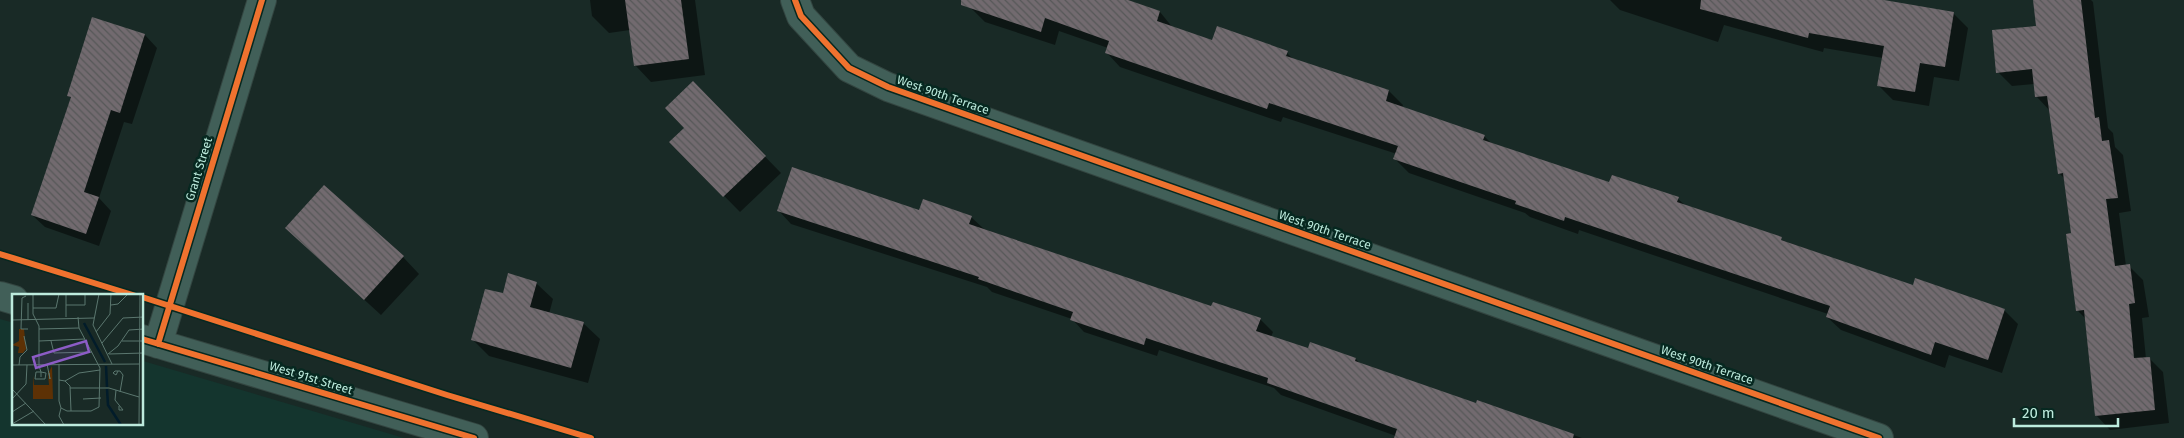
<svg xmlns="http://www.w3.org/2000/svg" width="2184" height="438" font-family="'Fira Sans',sans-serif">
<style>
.built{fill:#14352e}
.shadow{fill:#0007}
.building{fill:url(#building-back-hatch)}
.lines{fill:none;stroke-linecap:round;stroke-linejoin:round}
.minor-casing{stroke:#334540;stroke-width:30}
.minor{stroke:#415f58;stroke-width:28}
.cycleway-casing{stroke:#062820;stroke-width:9}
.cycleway{stroke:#ef722f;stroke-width:6}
.labels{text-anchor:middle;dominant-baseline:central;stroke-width:5;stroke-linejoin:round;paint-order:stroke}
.street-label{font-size:12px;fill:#bdebdd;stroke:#062820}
.inset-river{fill:none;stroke:#021c2a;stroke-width:2.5}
.inset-road{fill:none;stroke:#5b776f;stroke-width:1}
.view{fill:#8c5cc6;fill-opacity:0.15;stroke:#8c5cc6;stroke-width:2.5}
.inset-edge{fill:none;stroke:#bdebdd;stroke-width:2.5}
</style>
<defs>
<pattern id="building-back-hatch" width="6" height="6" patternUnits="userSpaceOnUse" patternTransform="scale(1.25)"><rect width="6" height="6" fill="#726a6f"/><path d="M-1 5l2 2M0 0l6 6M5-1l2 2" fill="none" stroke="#565858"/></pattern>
</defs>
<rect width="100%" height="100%" fill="#192a26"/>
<!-- built -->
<path class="built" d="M0 319 14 323V424H142L143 361 404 438H0Z"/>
<!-- shadow -->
<path class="shadow" d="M590 0H695L705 75 651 82 635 65 630 30 609 33 592 16Z
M973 0H1124L1160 12 1173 28 1213 41 1287 53 1294 60 1389 91 1403 105 1402 108 1484 136 1492 144 1610 184 1678 199 1686 206 1913 287 2004 310 2018 324 2002 373 1949 355 1945 368 1841 330 1827 317 1828 314 1579 230 1578 234 1530 217 1525 213 1409 173 1395 159 1397 154 1283 117 1281 122 1120 67 1107 53 1108 48 1059 31 1055 45 985 22 971 8Z
M1610 0H1876L1953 13 1968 28 1959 81 1934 77 1929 106 1893 100 1878 85 1883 58 1824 48 1823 52 1724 25 1718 42 1620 10Z
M2034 0H2091L2093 2 2108 128 2113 133 2115 147 2123 155 2131 211 2119 213 2126 266H2129L2143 280 2149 317 2142 318 2146 359 2149 358 2163 372 2169 423 2110 430 2096 415 2087 320 2078 311 2072 234 2065 179 2059 173 2050 111 2037 97 2035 84 2012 86 1998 72 2038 27Z
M145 35 157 48 132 124 124 122 99 198 111 211 99 246 45 227 32 215 71 98 69 96Z
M693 83 781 173 740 212 671 142 686 128Z
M779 211H920L971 217 984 229 1212 308 1260 319 1273 332 1271 337 1309 349 1356 359 1361 365 1476 405 1477 402 1582 438H1396V436L1281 395 1274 388 1159 350 1157 356 1084 332 1072 319 992 292 987 287 791 224Z
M286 228 403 257 419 274 381 315Z
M536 283 553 299 549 314 583 323 600 339 588 383 489 356 473 340Z"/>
<!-- building -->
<path class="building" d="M625 0H681L689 59 634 66Z
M961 0H1128L1160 11 1157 21 1212 40 1217 26 1288 51 1286 56 1389 90 1386 101 1485 135 1483 140 1609 182 1612 175 1679 197 1677 202 1782 237 1781 240 1913 285 1915 278 2005 309 1988 360 1935 342 1931 355 1826 317 1830 306 1565 217 1564 221 1515 204 1516 201 1393 159 1398 146 1269 103 1267 109 1105 53 1109 41 1045 18 1041 32 961 5Z
M1701 0H1884L1954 12 1945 67 1920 63 1915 92 1877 86 1884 46 1809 33 1808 38 1700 9Z
M2033 0H2081L2095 118 2099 117 2102 141 2109 140 2118 198 2106 199 2115 266 2130 264 2135 303 2129 304 2134 358 2150 357 2155 410 2095 416 2084 310 2076 311 2066 234 2071 233 2063 173 2058 174 2047 96 2035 97 2032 69 1996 73 1992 30 2036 26Z
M92 17 145 34 120 113 111 110 84 192 99 197 86 234 31 215 71 97 67 96Z
M693 81 766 156 723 197 669 142 684 128 665 108Z
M792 167 919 210 923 199 972 216 969 224 1211 306 1213 302 1261 318 1256 331 1308 348 1310 342 1356 358 1355 361 1476 403 1477 400 1574 434 1573 438H1394L1397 429 1267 383 1268 378 1146 338 1144 345 1070 320 1073 312 978 279 979 277 777 211Z
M324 185 404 256 364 300 285 228Z
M508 273 537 282 530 307 584 322 571 368 471 340 485 289 503 293Z"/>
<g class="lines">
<!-- minor casing -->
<g class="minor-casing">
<path id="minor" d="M795 0 801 16 849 68 888 87 1879 438
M0 296 14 300
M142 339 474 438
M158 344 262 0"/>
</g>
<!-- minor -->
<use href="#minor" class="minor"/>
<!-- cycleway casing -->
<g class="cycleway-casing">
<path id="cycleway" d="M795 0 801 16 849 68 888 87 1879 438
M0 254 136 296
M142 297 447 395 591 438
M142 339 474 438
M158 344 262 0"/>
</g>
<!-- cycleway -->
<use href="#cycleway" class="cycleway"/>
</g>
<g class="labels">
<!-- street labels -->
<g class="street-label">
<text transform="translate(943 95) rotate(19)">West 90th Terrace</text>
<text transform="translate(199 169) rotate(-73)">Grant Street</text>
<text transform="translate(1325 230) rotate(19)">West 90th Terrace</text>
<text transform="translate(1707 365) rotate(19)">West 90th Terrace</text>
<text transform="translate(311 378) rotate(17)">West 91st Street</text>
</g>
</g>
<!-- overview -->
<g transform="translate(12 294)">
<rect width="131" height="131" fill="#192a26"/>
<path d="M7 35H12L14 55 11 59H6L7 53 0 51 7 47ZM40 72 41 105H21V82L22 91H37L36 80Z" fill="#5d3105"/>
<path class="inset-river" d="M72 29 93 68M94 72 95 93M95 95 96 111 109 131"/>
<path class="inset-road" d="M21 0V20L27 32V72L29 78 34 79 33 85H23L24 78H29V83M54 0V23M87 0 81 31 100 70M14 2 10 4 9 35H16M16 9V26M54 11H73V0M99 11 106 10 116 0M21 14H44L47 0M66 23 67 34 88 74 87 113M0 26 82 24M27 35 67 34M84 38 98 20 99 0M27 47 73 45M39 47 42 59 80 58M110 47H132M90 49 111 24 132 23M96 60 106 52 117 36 132 35M97 60 132 59M35 70 38 85 37 79M47 70V107L49 114M0 71 128 70M7 71 8 63 15 56 12 42M106 77 104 81 101 79 103 77H108L111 81 108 98M47 86 53 87 58 92 59 117M53 87 67 79 88 76M58 94H97L127 103M0 95 34 131M104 96 103 106 111 116H107V112M0 105 14 90 15 71M71 105 89 104M49 114 55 117H79L87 113M49 114 47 122 52 131M0 118 14 109M0 130 22 117M59 131H101M127 131 128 0"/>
<path class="view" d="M74 47 77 58 24 74 21 63Z"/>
<rect width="131" height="131" class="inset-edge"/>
</g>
<!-- scale -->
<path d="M2014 418v8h104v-8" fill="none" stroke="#bdebdd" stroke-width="2.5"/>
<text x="2022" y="418" font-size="15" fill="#bdebdd" stroke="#062820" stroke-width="4" paint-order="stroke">20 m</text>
</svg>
